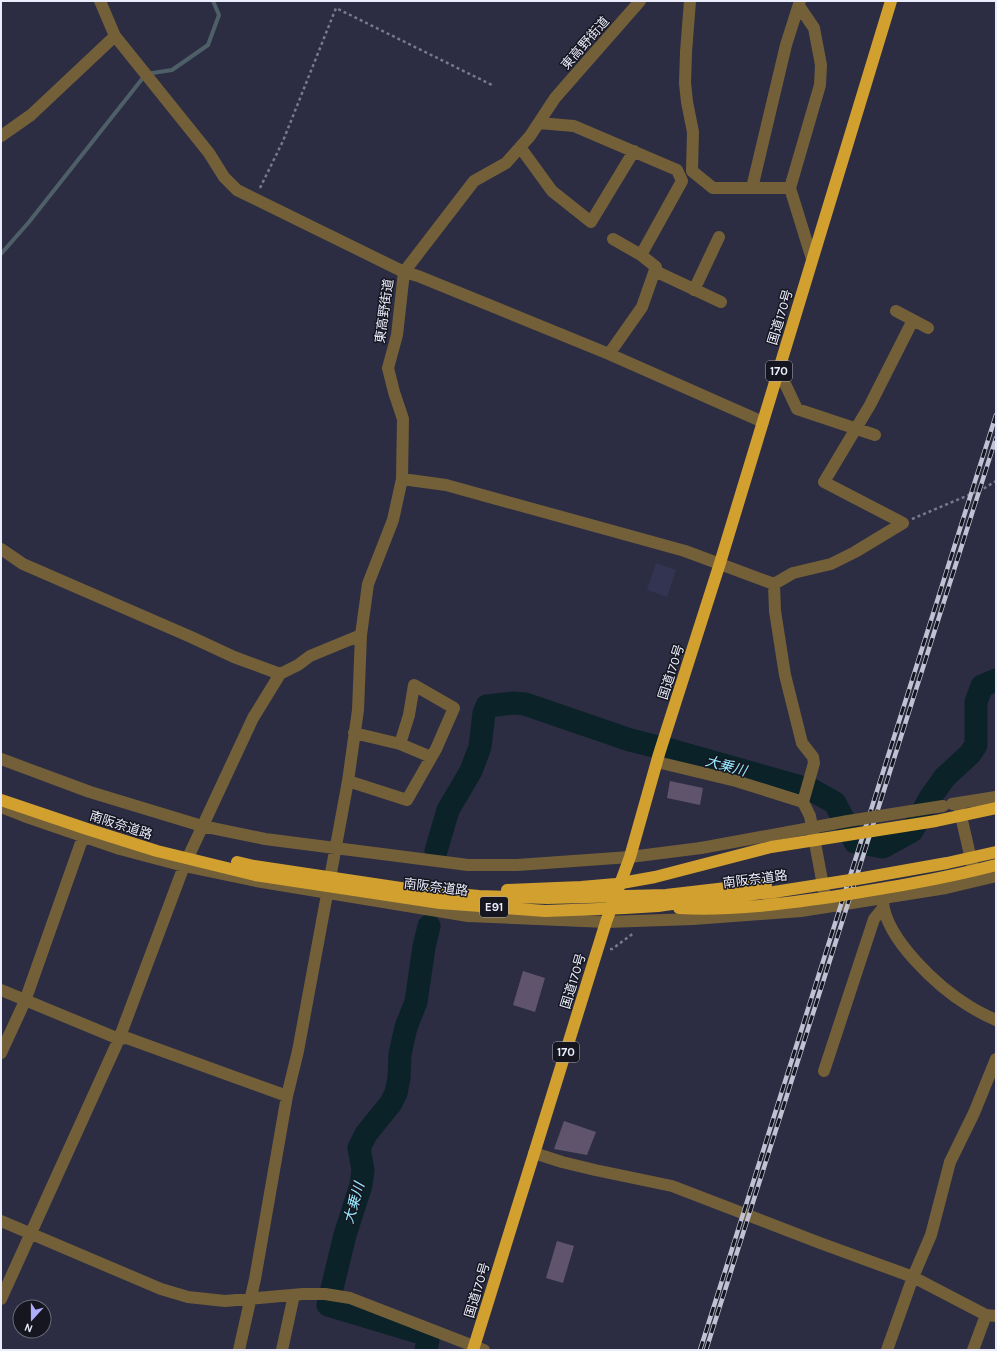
<svg xmlns="http://www.w3.org/2000/svg" width="997" height="1351" font-family="Karla,'Noto Sans JP',sans-serif">
<style>
.built{fill:#333451}
.lines{fill:none;stroke-linecap:round;stroke-linejoin:round}
.stream{stroke:#4e5f68;stroke-width:4}
.river{stroke:#0b2228;stroke-width:23}
.building{fill:#60546c}
.path{stroke:#78798d;stroke-width:2.5;stroke-dasharray:3 3;stroke-linecap:butt}
.minor{stroke:#736039;stroke-width:12}
.highway{stroke:#d1a02f;stroke-width:12}
.rail-casing{stroke:#c0c2d3;stroke-width:4.5}
.rail{stroke:#161621;stroke-width:3;stroke-dasharray:9;stroke-linecap:butt}
.minor-bridge{stroke:#736039;stroke-width:12}
.highway-bridge{stroke:#d1a02f;stroke-width:12}
.labels{text-anchor:middle;dominant-baseline:central;stroke-width:3;stroke-linejoin:round;paint-order:stroke}
.shield{fill:#161621;stroke:#abacba;stroke-width:1}
.shield-label{font-size:12px;font-weight:bold;fill:#ebedfc}
.street-label{font-size:13px;fill:#ebedfc;stroke:#161621}
.water-label{font-size:14px;font-style:italic;fill:#98eaff;stroke:#161621}
</style>
<rect width="100%" height="100%" fill="#2c2d43"/>
<!-- built -->
<path class="built" d="M656 563 676 570 667 597 647 590Z"/>
<g class="lines">
<!-- stream -->
<path class="stream" d="M1 254 29 222 146 74 172 70 208 45 219 15 213 1"/>
<!-- river -->
<path class="river" d="M436 851 448 810 471 771 480 747 484 713 487 706 513 703 525 704 630 740 674 751 812 790 835 803 855 842 883 847 912 831 930 798 945 777 970 754 976 745V702L982 686 996 680
M426 1350 428 1340 421 1333 328 1305 345 1235 361 1185 363 1170 359 1148 366 1134 391 1103 396 1093 399 1078 400 1054 406 1027 416 1002 424 947 429 926"/>
</g>
<!-- building -->
<path class="building" d="M670 781 703 788 700 805 667 798Z
M523 971 545 978 535 1012 513 1005Z
M564 1121 596 1132 587 1155 554 1149Z
M557 1241 574 1246 563 1283 546 1278Z"/>
<g class="lines">
<!-- path -->
<path class="path" d="M260 188 283 141 336 8 492 85
M912 519 983 489 996 481
M610 949H612L634 933"/>
<!-- minor -->
<path class="minor" d="M100 1 115 36 209 153 224 177 237 190 404 272 418 276 609 354 763 422
M690 1 686 52 685 83 687 102 693 132 692 171 713 188H790
M799 6 814 28 821 65 820 85 790 188 812 259
M539 123 574 126 677 170 682 181 641 255 656 267 642 307 609 354
M1 136 31 115 115 36
M520 147 552 191 591 222 634 151
M752 188 786 45 800 1
M613 239 641 255
M655 271 721 302
M694 290 719 237
M896 311 928 328
M779 371 797 409 875 435
M402 479 446 485 685 551 774 584 793 573 831 564 855 552 903 523
M903 523 824 482 870 405 913 320
M1 549 23 564 191 637 234 657 280 674
M774 584 775 611 785 675 802 743 813 757 814 763 803 802
M354 733 400 744 431 757
M1 759 90 792 202 826 265 839 468 865H517L630 857 701 848
M657 762 736 781 803 802 810 816 827 907
M348 781 407 800 436 749 454 708 414 685 409 715 400 744
M958 803 973 868
M952 804 996 797
M1 807 24 816 120 849 184 866 256 881 468 916 606 922 693 919 801 911 946 888 996 876
M883 903C887 940 938 987 969 1006 977 1011 987 1016 996 1020
M1 990 119 1039 127 1038 287 1096
M1 1053 25 1001 83 837
M824 1071 874 919 883 908
M534 1153 562 1162 595 1170 672 1186 820 1243 913 1277 986 1315 996 1316
M1 1221 161 1289 188 1297 225 1301 303 1294H325L350 1298 484 1350
M1 1299 119 1039 184 866 253 718 280 674 298 665 310 656 361 635
M239 1350 255 1279 287 1096 298 1051 348 781 358 710 361 635 368 584 393 520 402 479 403 419 394 392 388 368 397 335 404 272 474 181 506 163 530 136 555 98 640 1
M282 1350 294 1295
M887 1350 913 1277 931 1235 950 1162 974 1113 996 1059
M973 1350 986 1315"/>
<!-- highway -->
<path class="highway" d="M473 1350 606 922 630 857 659 754 720 563 891 1"/>
<!-- rail casing -->
<g class="rail-casing">
<path id="rail" d="M700 1350 996 415
M706 1350 996 438"/>
</g>
<!-- rail -->
<use href="#rail" class="rail"/>
<!-- minor-bridge -->
<path class="minor-bridge" d="M701 848 848 821 943 806"/>
<!-- highway-bridge -->
<path class="highway-bridge" d="M1 800 87 829 157 851 255 875 440 903 545 911 625 908 658 906 699 900 774 892 863 878 947 863 996 852
M237 862 254 866 414 890 479 896 547 898 666 895 735 887 766 885
M507 890 581 887 616 884 655 877 771 847 936 821 996 808
M679 908C730 911 781 904 831 897 887 888 942 879 996 865"/>
</g>
<g class="labels">
<!-- shield labels -->
<g class="shield">
<rect x="766" y="361" width="26" height="20" rx="3"/>
<rect x="480" y="897" width="28" height="20" rx="3"/>
<rect x="553" y="1042" width="26" height="20" rx="3"/>
</g>
<g class="shield-label">
<text x="779" y="371">170</text>
<text x="494" y="907">E91</text>
<text x="566" y="1052">170</text>
</g>
<!-- street labels -->
<g class="street-label">
<text transform="translate(585 43) rotate(-49)">東高野街道</text>
<text transform="translate(384 311) rotate(-82)">東高野街道</text>
<text transform="translate(780 317) rotate(-73)">国道170号</text>
<text transform="translate(671 672) rotate(-72)">国道170号</text>
<text transform="translate(121 825) rotate(18)">南阪奈道路</text>
<text transform="translate(755 879) rotate(-7)">南阪奈道路</text>
<text transform="translate(436 887) rotate(7)">南阪奈道路</text>
<text transform="translate(573 981) rotate(-73)">国道170号</text>
<text transform="translate(477 1290) rotate(-73)">国道170号</text>
</g>
<!-- water labels -->
<g class="water-label">
<text transform="translate(726 766) rotate(15)">大乗川</text>
<text transform="translate(354 1203) rotate(-74)">大乗川</text>
</g>
</g>
<!-- border -->
<rect width="997" height="1351" fill="none" stroke="#ebedfc" stroke-width="4"/>
<!-- north arrow -->
<g transform="translate(32 1319) rotate(201)"><circle r="19" fill="#161621" stroke="#6b6c79"/>
<path d="M0-3L7 15L0 10L-7 15Z" fill="#afaefa"/>
<text y="-6" font-size="11" font-weight="bold" text-anchor="middle" fill="#ebedfc">N</text>
</g>
</svg>
